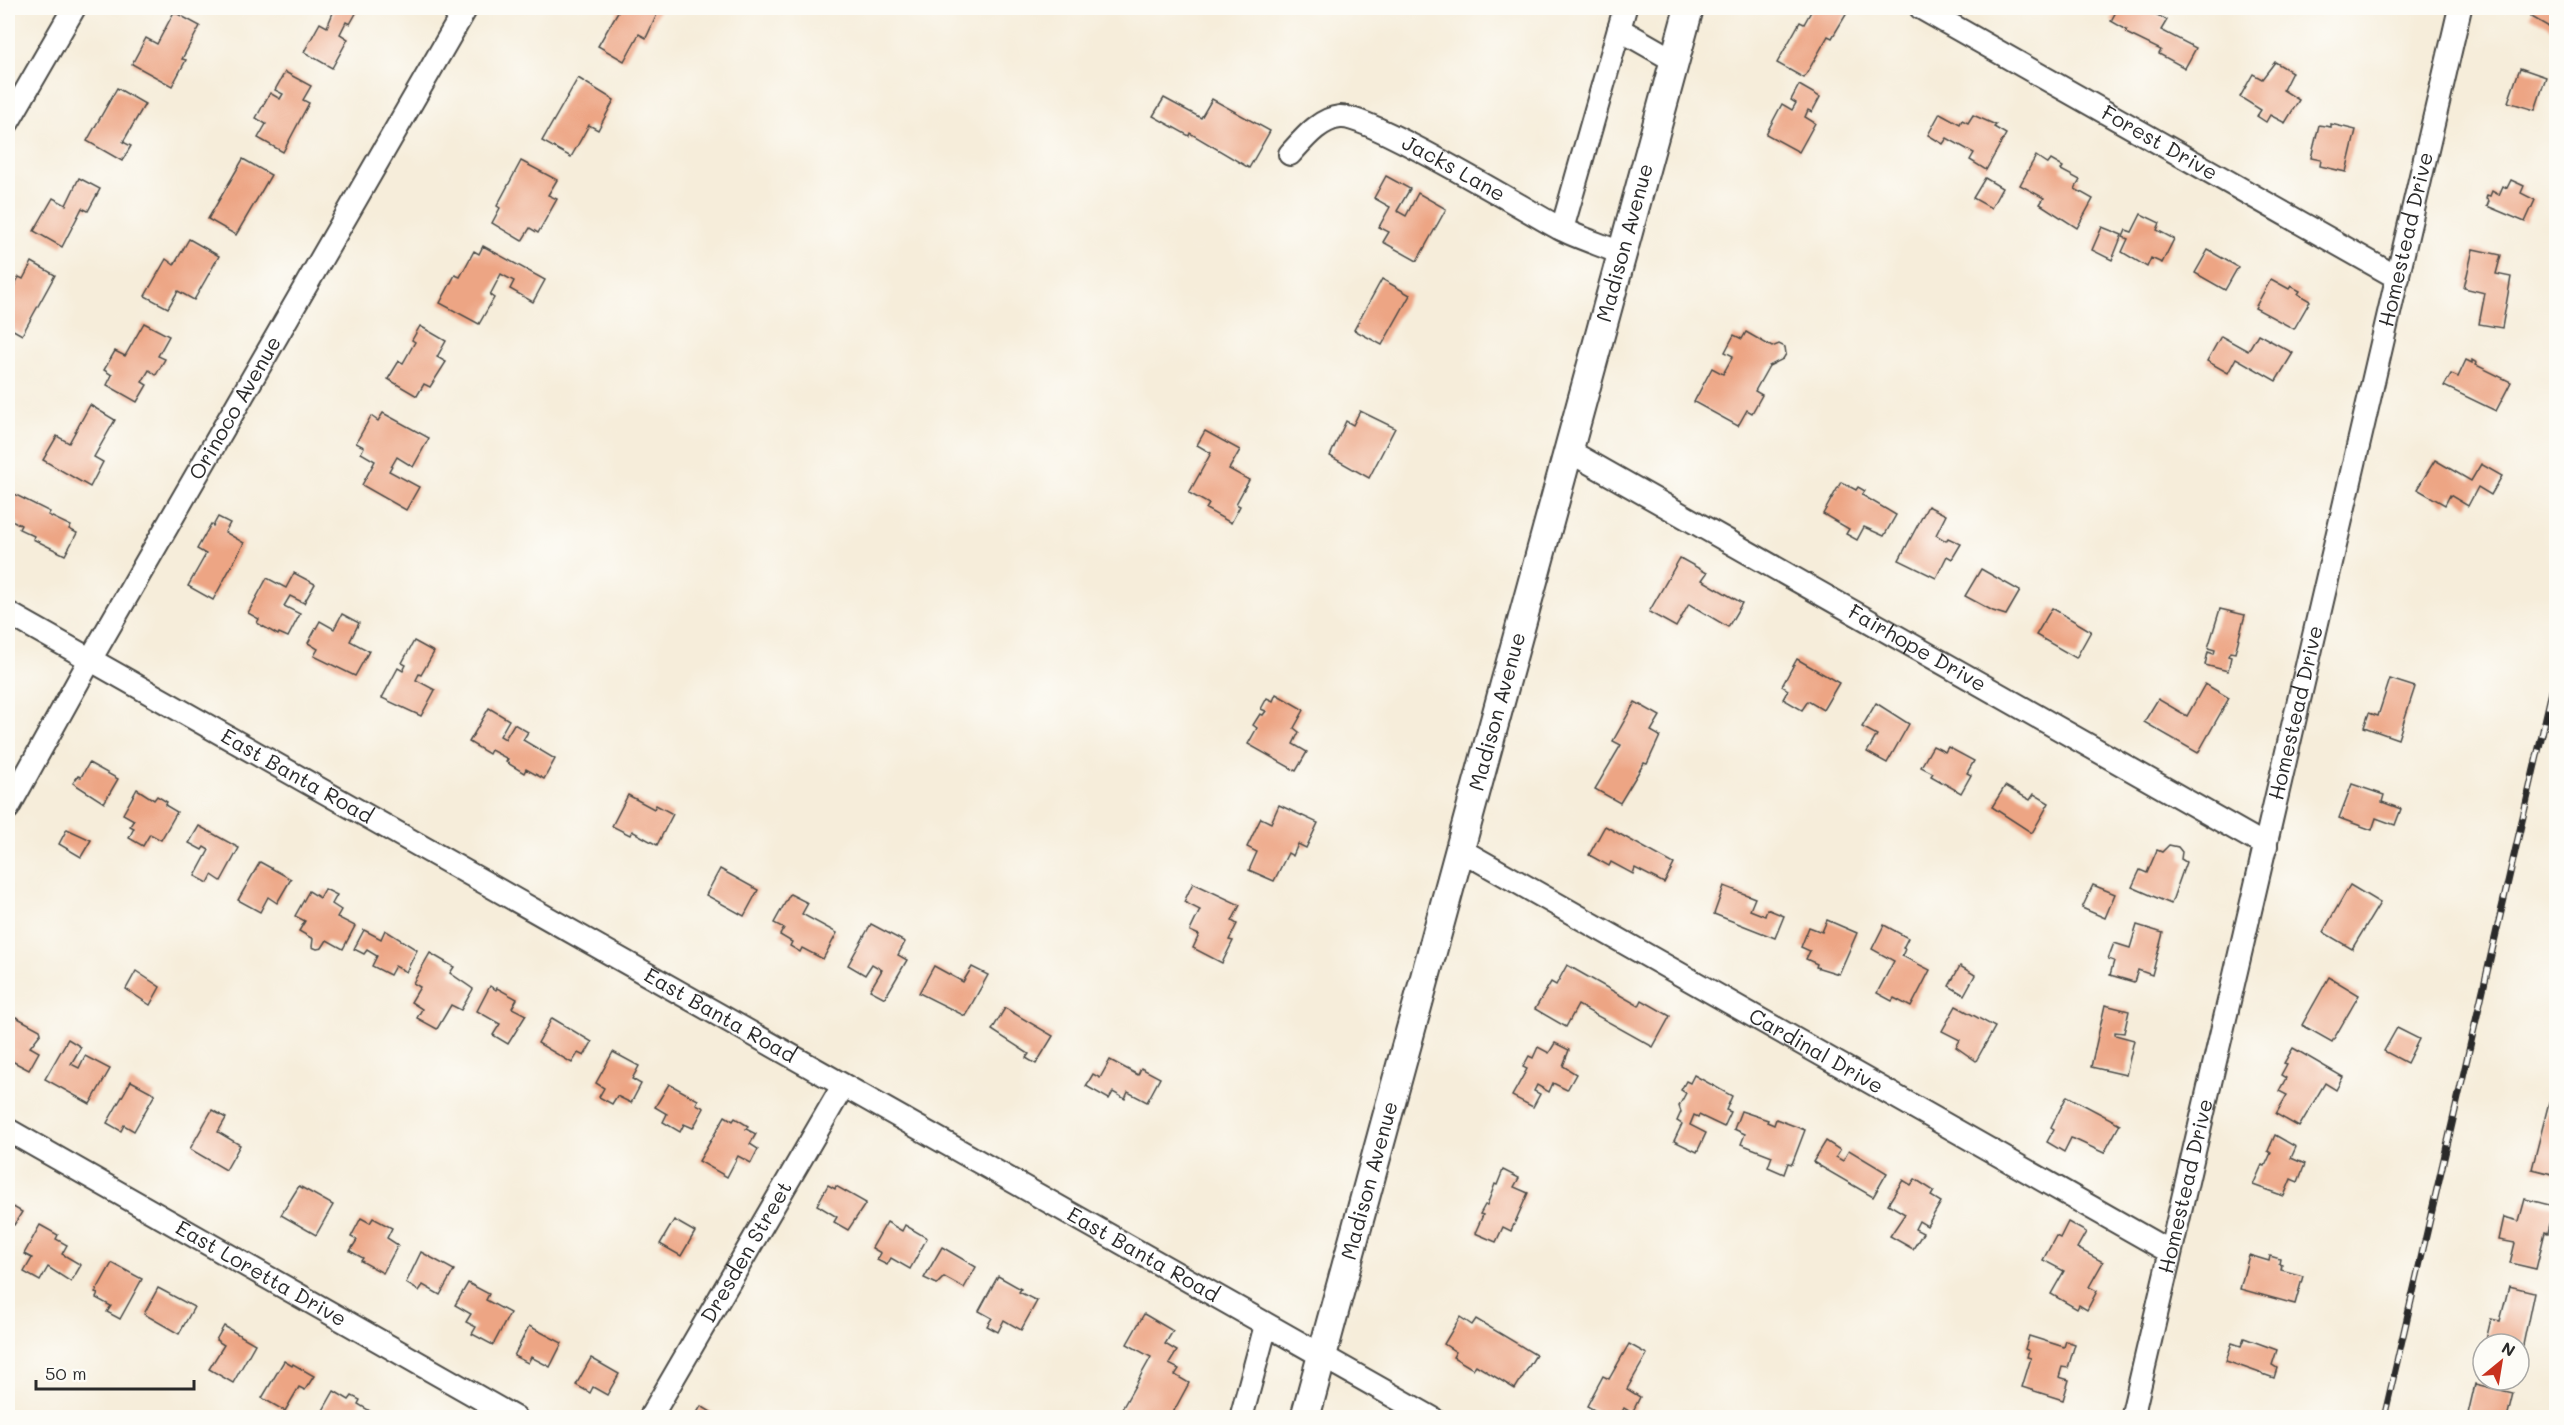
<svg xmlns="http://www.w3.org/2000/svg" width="2564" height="1425" viewBox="0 0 2564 1425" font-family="Mali,sans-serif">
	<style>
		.building { fill: #eda584 }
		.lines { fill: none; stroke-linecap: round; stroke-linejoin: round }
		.minor-casing { stroke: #494845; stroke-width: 26 }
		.major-casing { stroke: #494845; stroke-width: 32 }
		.minor { stroke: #fff; stroke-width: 22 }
		.major { stroke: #fff; stroke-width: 28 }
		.rail-casing { stroke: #2b2b2b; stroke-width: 7 }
		.rail { stroke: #fdfcf7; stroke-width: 4.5; stroke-dasharray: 14; stroke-linecap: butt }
		.labels { text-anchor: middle; stroke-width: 6; stroke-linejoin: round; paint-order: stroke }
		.street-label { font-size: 21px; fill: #2b2b2b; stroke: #fdfcf7 }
	</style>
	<rect width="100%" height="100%" fill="#fdfcf7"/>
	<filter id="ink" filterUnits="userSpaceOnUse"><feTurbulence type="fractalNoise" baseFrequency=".0167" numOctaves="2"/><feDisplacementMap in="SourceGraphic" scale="12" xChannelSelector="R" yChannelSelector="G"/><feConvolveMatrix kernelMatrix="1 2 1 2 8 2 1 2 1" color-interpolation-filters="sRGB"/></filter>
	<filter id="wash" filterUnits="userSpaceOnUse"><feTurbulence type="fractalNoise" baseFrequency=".008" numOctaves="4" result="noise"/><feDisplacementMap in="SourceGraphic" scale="24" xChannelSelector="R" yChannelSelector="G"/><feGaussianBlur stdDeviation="1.35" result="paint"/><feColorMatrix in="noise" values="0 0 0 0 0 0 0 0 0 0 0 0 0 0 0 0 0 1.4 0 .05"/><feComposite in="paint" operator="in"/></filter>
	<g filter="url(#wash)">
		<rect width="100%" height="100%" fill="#f6edda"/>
		<g id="blocks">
			<g class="building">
				<path d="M335,8H359L350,24L346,22L340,34L348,39L332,68L304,52L320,23L327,27Z"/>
				<path d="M620,8H660L646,38L639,34L624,61L598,46Z"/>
				<path d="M1813,8H1850L1832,38L1828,36L1804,78L1777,63L1800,22L1804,24Z"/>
				<path d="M2118,8H2144L2167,20L2161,30L2196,48L2185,68L2159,54L2161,50L2126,33L2127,30L2111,21Z"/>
				<path d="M2534,8H2556V31L2530,16Z"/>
				<path d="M174,12L200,26L182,59L186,60L172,86L132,64L146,38L157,44Z"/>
				<path d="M2275,62L2292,72L2283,90L2299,100L2285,123L2270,115L2266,122L2257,116L2261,110L2240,97L2253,74L2262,79Z"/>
				<path d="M2520,68L2546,77L2535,110L2508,102Z"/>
				<path d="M285,72L311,86L303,100L309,103L283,152L258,138L266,124L256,118L270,93L280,99L283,94L275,90Z"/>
				<path d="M578,78L614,100L598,130L589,125L571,157L542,141Z"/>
				<path d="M1799,85L1820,97L1812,112L1808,110L1805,117L1815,123L1799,152L1766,134L1782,104L1792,110L1796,103L1791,100Z"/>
				<path d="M117,88L145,104L123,142L131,146L122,161L87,141Z"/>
				<path d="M1164,98L1201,118L1212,99L1270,131L1249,168L1190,133L1189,136L1153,116Z"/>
				<path d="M1940,113L1960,124L1962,120L1968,123L1973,115L1996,125L1994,127L2006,134L1986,170L1970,160L1974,153L1947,138L1943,144L1928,135Z"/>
				<path d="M2331,124L2356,130L2346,172L2320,166L2321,160L2311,158L2319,125L2331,127Z"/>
				<path d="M2036,156L2048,164L2051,160L2063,167L2061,170L2080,180L2075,189L2093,199L2077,228L2040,204L2044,198L2020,185Z"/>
				<path d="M243,159L271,175L236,235L208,219Z"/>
				<path d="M521,161L557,180L548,195L557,199L538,233L530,228L522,241L492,223L500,208L497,206Z"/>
				<path d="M1386,176L1410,189L1397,211L1406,216L1418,193L1446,209L1417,261L1383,242L1389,232L1379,227L1390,207L1374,198Z"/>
				<path d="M79,178L100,189L88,211L82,208L62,247L34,231L53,198L66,205Z"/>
				<path d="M1985,178L2002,188L1991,208L1973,198Z"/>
				<path d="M2511,180L2524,186L2521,193L2535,200L2525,222L2487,206L2489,201L2486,199L2487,195L2490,196L2492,191L2499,195L2503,186L2507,188Z"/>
				<path d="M2141,214L2160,223L2157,230L2174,239L2162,263L2151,258L2147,267L2122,252L2128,239L2123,237L2126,230L2132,232Z"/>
				<path d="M2102,227L2122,235L2112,260L2092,250Z"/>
				<path d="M189,239L219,256L194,300L178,291L168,308L145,296L166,259L174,265Z"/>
				<path d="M483,246L545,280L533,302L510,289L514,281L501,274L490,295L494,298L479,324L440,303L455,275L460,277L474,251L479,254Z"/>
				<path d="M2473,249L2501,255L2496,274L2511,277L2502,328L2479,324L2485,293L2464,288Z"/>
				<path d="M2208,250L2238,267L2225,290L2195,273Z"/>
				<path d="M32,262L55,275L22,335L8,327V297L19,277L23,279Z"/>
				<path d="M1382,279L1410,295L1382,345L1354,330Z"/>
				<path d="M2271,279L2289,289L2291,286L2300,291L2298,294L2310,301L2294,329L2255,308Z"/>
				<path d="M144,323L169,336L158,356L165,359L156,375L149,370L142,382L147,385L137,402L107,385L112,375L104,370L115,351L125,356Z"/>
				<path d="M420,326L446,341L437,357L446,362L430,387L424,384L417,396L388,379L399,361L403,363L415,342L412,340Z"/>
				<path d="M1746,332L1772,347L1779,344L1785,347L1786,354L1783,359L1769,366L1755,391L1762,395L1752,413L1747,410L1738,426L1694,402L1712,368L1723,374L1733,356L1725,352L1734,335L1742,339Z"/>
				<path d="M2258,334L2293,353L2276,381L2236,358L2228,373L2207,361L2221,336L2248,351Z"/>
				<path d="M2466,360L2472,363V360L2477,363L2476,365L2511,382L2496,411L2444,386L2451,374L2458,377Z"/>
				<path d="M90,405L115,420L94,457L103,462L90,487L43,460L57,436L69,443Z"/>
				<path d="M1360,411L1395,428L1369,478L1330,456L1346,421L1353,425Z"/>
				<path d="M383,413L429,438L413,467L397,457L389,471L419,487L406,510L362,485L375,461L361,453L364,447L356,443L371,416L378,421Z"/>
				<path d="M1205,431L1240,450L1229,469L1249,480L1236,504L1240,506L1231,523L1206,509L1209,504L1189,493L1211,453L1197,445Z"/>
				<path d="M2435,460L2471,481L2481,464L2502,476L2491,495L2478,487L2468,506L2450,495L2445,505L2417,489Z"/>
				<path d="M1841,482L1856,490L1858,487L1865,491L1862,495L1896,515L1884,536L1864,527L1857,540L1846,534L1849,529L1823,514Z"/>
				<path d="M8,491L50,512L48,515L71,526L69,529L77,533L65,555L33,539L34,536L19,529L21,525L8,518Z"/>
				<path d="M1928,506L1946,515L1936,535L1946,541L1948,538L1961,544L1952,559L1947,556L1936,578L1899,560Z"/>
				<path d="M218,517L230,523L225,532L244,543L213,600L188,586L206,554L197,549L211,524L213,526Z"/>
				<path d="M1680,558L1707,573L1702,580L1742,603L1728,627L1689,604L1676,627L1649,612Z"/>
				<path d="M1981,569L2020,591L2006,615L1993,611L1965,596Z"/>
				<path d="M294,573L315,584L304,603L290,596L284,606L300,614L288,637L279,633L278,635L257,623L259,619L248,613L267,578L286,588Z"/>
				<path d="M2052,608L2091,631L2076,658L2036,635Z"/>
				<path d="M2220,609L2245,615L2235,653L2230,652L2228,656L2231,657L2228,671L2205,665L2208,652L2214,654L2215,650L2208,648Z"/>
				<path d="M342,614L359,623L350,641L369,651L355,676L314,656L318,649L308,643L320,621L334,629Z"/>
				<path d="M414,641L434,652L421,675L419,674L416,680L435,690L421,716L382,698L398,668L403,671L406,665L402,663Z"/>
				<path d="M1797,659L1839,683L1823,710L1808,701L1802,710L1783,699L1788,690L1782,686Z"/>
				<path d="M2390,679L2415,687L2398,739L2364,727L2369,713L2378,716Z"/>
				<path d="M2205,684L2229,698L2198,753L2144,722L2158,699L2187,716Z"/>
				<path d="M1276,694L1304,710L1294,728L1299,732L1293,744L1307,752L1296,771L1248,744L1257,728L1253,725L1260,714L1263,715L1266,711L1261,709L1267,698L1273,701Z"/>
				<path d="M1635,702L1660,716L1651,731L1660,736L1647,764L1644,763L1620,803L1595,789L1621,745L1613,741Z"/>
				<path d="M1876,703L1909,724L1887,763L1867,752L1877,735L1862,727Z"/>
				<path d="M489,708L509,720L500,736L505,739L514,724L528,732L523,740L555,759L544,779L526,769L524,773L506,762L508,759L491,750L489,754L469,742Z"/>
				<path d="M1933,746L1945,752L1948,747L1974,761L1967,773L1971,775L1961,793L1931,776L1933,773L1921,767Z"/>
				<path d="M89,763L118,779L104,803L73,783L78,776L81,777Z"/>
				<path d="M2352,784L2384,795L2382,802L2401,809L2395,825L2376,818L2372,830L2339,818Z"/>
				<path d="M2005,786L2030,800L2034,794L2049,803L2032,833L1992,807Z"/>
				<path d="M137,789L154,800L157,796L167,802L165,805L177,812L161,840L150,834L143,846L129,838L134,828L130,826L134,820L123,814Z"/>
				<path d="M628,795L654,809L656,805L673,814L657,845L632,831L630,835L612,826Z"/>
				<path d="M1279,805L1318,823L1306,848L1298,844L1293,856L1288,853L1274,881L1249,870L1257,852L1247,847L1261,818L1271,823Z"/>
				<path d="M199,826L239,848L221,881L212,875L208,883L195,876L209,850L204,847L202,850L189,843Z"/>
				<path d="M1605,826L1674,864L1664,883L1635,868L1633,874L1611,862L1609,866L1589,855Z"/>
				<path d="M67,829L91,840L81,857L59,844Z"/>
				<path d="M2169,845L2178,847L2182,852L2181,859L2186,862L2171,904L2132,887L2140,870L2147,873L2157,850L2162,852Z"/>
				<path d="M260,862L291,879L277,903L268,897L260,912L238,900Z"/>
				<path d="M720,869L758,890L744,916L706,895Z"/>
				<path d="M1193,883L1240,905L1232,921L1237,924L1229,940L1233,941L1222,963L1193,948L1199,935L1190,931L1200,910L1184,902Z"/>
				<path d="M2093,885L2115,894L2105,918L2082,908Z"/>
				<path d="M2350,885L2380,903L2352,949L2323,932Z"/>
				<path d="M1724,886L1755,898L1750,910L1765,916L1767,909L1784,916L1775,938L1714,914Z"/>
				<path d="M325,889L337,895L332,904L341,910L337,917L355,926L343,949L327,940L322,948L317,949L312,947L313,939L299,931L305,921L295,916L309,891L320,898Z"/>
				<path d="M790,894L808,903L802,914L837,933L823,959L802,948L800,952L790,946L792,942L780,935L784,928L774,923Z"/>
				<path d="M1827,920L1857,933L1839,974L1816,967L1817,964L1806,959L1810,951L1801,947L1809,927L1822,932Z"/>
				<path d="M871,924L905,942L898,955L907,960L885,998L870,990L882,970L872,964L865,975L848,965Z"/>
				<path d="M1884,925L1908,938L1903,948L1905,949L1902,956L1930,970L1911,1007L1894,998L1892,1001L1877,993L1894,961L1872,949Z"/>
				<path d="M2137,925L2163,933L2152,975L2138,970L2134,982L2110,975L2114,961L2108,959L2114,943L2130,948Z"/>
				<path d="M364,930L381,939L385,930L417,950L406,972L395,966L390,975L372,966L377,956L367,950L364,954L354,949Z"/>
				<path d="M430,953L454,967L450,973L473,989L461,1010L451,1005L437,1029L417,1018L422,1009L411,1002L420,987L413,983Z"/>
				<path d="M1567,965L1639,1006L1642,1000L1670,1016L1653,1047L1578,1005L1566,1027L1535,1009L1551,982L1556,985Z"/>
				<path d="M934,966L963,982L972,967L988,975L965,1016L919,993Z"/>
				<path d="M1960,966L1975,975L1964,995L1949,986Z"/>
				<path d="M136,971L160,987L150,1005L126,989Z"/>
				<path d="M2329,977L2359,995L2332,1042L2302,1025Z"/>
				<path d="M490,986L496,990L497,988L517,999L512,1008L526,1015L508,1044L493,1035L500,1024L477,1011Z"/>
				<path d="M2105,1005L2129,1011L2124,1033L2115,1032V1035L2134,1040L2126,1075L2091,1067Z"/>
				<path d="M1956,1006L1995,1027L1976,1061L1956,1047L1960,1040L1942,1031Z"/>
				<path d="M1005,1008L1053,1036L1036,1064L1026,1058L1029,1054L992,1030Z"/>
				<path d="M16,1017L40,1030L41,1033L30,1047L39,1052L29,1070L8,1059V1031Z"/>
				<path d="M552,1018L592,1042L584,1056L578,1053L572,1063L538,1043Z"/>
				<path d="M2397,1028L2419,1039L2407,1063L2384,1051Z"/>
				<path d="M68,1039L81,1047L71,1064L79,1068L85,1056L110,1069L90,1104L45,1079Z"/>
				<path d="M1555,1043L1569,1050L1563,1066L1576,1074L1567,1090L1553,1083L1549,1092L1537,1085L1534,1091L1540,1094L1533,1107L1512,1096L1527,1069L1523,1067L1529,1056L1533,1058L1538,1047L1549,1053Z"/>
				<path d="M2293,1048L2343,1077L2336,1090L2325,1083L2299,1127L2276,1114L2287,1095L2279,1091L2286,1078L2281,1075L2287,1064L2284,1063Z"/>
				<path d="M613,1052L639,1066L632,1079L641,1084L631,1103L617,1096L612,1104L599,1097L604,1088L596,1083Z"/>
				<path d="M1110,1060L1138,1075L1141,1068L1160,1078L1147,1102L1128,1092L1125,1099L1113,1092L1109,1099L1086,1086L1093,1074L1100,1078Z"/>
				<path d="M1694,1075L1732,1096L1726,1110L1731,1112L1724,1127L1699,1115L1698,1117L1694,1115L1690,1125L1706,1133L1697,1152L1674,1141L1682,1124L1677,1121L1681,1112L1679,1106L1686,1093L1681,1090L1686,1081L1690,1083Z"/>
				<path d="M131,1081L155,1094L134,1131L124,1125L121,1131L107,1123Z"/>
				<path d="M669,1084L698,1100L696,1104L704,1108L693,1128L684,1124L680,1132L663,1122L667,1114L655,1107Z"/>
				<path d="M2067,1096L2120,1124L2104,1153L2074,1139L2071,1138L2064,1152L2047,1142L2054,1129L2051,1127Z"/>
				<path d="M2549,1102L2556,1104V1175L2532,1169Z"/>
				<path d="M212,1110L226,1118L218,1132L240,1145L226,1170L190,1149Z"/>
				<path d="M1741,1111L1768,1120L1767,1122L1774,1125L1776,1119L1805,1130L1792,1164L1788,1163L1784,1174L1768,1167L1772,1156L1741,1144L1745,1134L1734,1129Z"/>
				<path d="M725,1116L733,1121L735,1118L748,1126L746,1129L756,1134L750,1144L758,1149L751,1163L738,1156L727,1177L699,1161Z"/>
				<path d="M2275,1135L2296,1147L2291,1158L2305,1164L2298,1182L2291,1179L2284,1196L2253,1185L2262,1165L2265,1166L2271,1153L2268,1151Z"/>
				<path d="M1826,1141L1840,1150L1836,1157L1843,1161L1849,1150L1887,1173L1873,1197L1813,1162Z"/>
				<path d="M1503,1170L1519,1178L1514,1187L1528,1193L1511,1231L1503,1227L1496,1242L1475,1233L1483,1215L1480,1214L1485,1205H1487L1495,1184L1497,1185Z"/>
				<path d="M1915,1179L1934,1191L1931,1196L1941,1202L1927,1226L1919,1221L1915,1229L1923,1233L1913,1249L1890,1236L1905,1214L1888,1204L1903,1180L1911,1185Z"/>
				<path d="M828,1185L835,1189L836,1186L866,1203L848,1230L834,1222L837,1217L817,1205Z"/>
				<path d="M299,1186L333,1205L316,1235L281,1215Z"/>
				<path d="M2525,1199L2554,1206L2548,1233L2545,1232L2536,1269L2510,1263L2515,1243L2499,1240L2504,1217L2519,1221Z"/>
				<path d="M8,1204L22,1212L14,1225L8,1222Z"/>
				<path d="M361,1218L370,1223L373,1218L392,1228L387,1238L398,1245L383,1273L361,1261L363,1258L350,1251L357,1240L351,1237Z"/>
				<path d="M674,1220L695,1232L681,1256L660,1244Z"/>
				<path d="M887,1222L902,1231L905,1225L927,1238L910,1269L891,1258L887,1265L877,1260L881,1253L872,1248Z"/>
				<path d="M2068,1222L2086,1232L2077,1248L2103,1262L2089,1287L2097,1291L2087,1310L2079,1305L2077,1309L2051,1294L2064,1271L2043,1260L2056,1236L2060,1238Z"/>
				<path d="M40,1225L58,1235L56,1239L67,1245L62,1254L81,1265L71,1282L48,1267L40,1281L24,1272L32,1258L24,1254Z"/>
				<path d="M942,1247L976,1267L964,1288L944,1277L937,1284L924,1278Z"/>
				<path d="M421,1252L454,1270L440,1295L423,1285L419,1291L406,1283Z"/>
				<path d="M2249,1255L2269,1261L2270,1256L2280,1259L2279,1264L2282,1265L2281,1270L2303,1276L2295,1304L2240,1289Z"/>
				<path d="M112,1263L142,1279L120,1319L107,1312L111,1306L96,1298L98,1294L95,1293Z"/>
				<path d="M998,1276L1021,1289L1019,1292L1037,1301L1021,1330L1004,1320L998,1332L987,1326L992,1318L979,1311Z"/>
				<path d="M468,1283L489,1294L486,1300L510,1313L493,1345L472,1334L476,1327L466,1322L471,1314L455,1305Z"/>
				<path d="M2509,1286L2534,1292L2522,1350L2519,1349V1344H2497L2486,1340L2491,1319L2500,1321Z"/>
				<path d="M158,1288L194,1307L179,1334L144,1314Z"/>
				<path d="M1144,1314L1173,1331L1165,1344L1177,1351L1169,1364L1179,1369L1175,1375L1189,1383L1170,1418H1117L1151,1357L1127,1344Z"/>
				<path d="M1460,1317L1472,1325L1476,1319L1536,1355L1515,1389L1476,1365L1473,1369L1453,1357L1456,1352L1444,1344Z"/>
				<path d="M224,1326L255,1344L233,1383L209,1369L224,1345L216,1340Z"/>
				<path d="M529,1326L562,1343L550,1367L531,1357L528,1363L514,1356Z"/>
				<path d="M2029,1336L2064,1347L2066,1341L2075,1344L2068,1368L2062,1367L2059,1377L2069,1380L2063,1400L2022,1387L2031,1358L2027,1357L2029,1351L2025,1349Z"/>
				<path d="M2244,1338L2277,1350L2272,1365L2277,1368L2274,1378L2226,1361L2232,1343L2241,1346Z"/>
				<path d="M1629,1344L1647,1354L1627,1389L1640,1397L1632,1413L1624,1408L1619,1418H1608L1587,1406L1603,1376L1609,1379Z"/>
				<path d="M591,1358L619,1374L607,1395L593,1387L590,1393L576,1385Z"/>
				<path d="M284,1361L292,1366L293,1364L314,1376L305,1390L299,1387L285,1411L262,1398Z"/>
				<path d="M2475,1384L2513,1393L2507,1418H2467Z"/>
				<path d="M334,1391L349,1400L352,1396L360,1400L358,1404L370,1411L367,1418H327L321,1414Z"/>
				<path d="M701,1406L721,1418H694Z"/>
			</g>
		</g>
	</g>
	<g filter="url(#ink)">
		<use href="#blocks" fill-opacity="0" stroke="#494845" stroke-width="1.5"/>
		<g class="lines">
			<g class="minor-casing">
				<g id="minor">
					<path id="s1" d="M1921,8L2398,278"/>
					<path d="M1619,29L1675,61"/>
					<path d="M8,122L74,8"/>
					<path id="s2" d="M1290,154C1303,140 1319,119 1340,117C1368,114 1524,209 1559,228C1579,238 1602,245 1623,254"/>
					<path d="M1562,229L1625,8"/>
					<path id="s3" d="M1569,451L2266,846"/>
					<path id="s4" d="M8,613L1432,1418"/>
					<path id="s5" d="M8,808L90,660L466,8"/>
					<path id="s6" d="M1461,850L2170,1252"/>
					<path id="s7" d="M8,1130L515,1418"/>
					<path id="s8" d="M650,1418L843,1086"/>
					<path d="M1241,1418L1266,1325"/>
					<path id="s9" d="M2132,1418L2460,8"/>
				</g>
			</g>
			<g class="major-casing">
				<g id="major">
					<path id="s10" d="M1305,1418L1689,8"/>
				</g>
			</g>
			<use href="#minor" class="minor"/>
			<use href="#major" class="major"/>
			<g class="rail-casing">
				<path id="rail" d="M2384,1418L2556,674"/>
			</g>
			<use href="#rail" class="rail"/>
		</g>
	</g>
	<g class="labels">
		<g class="street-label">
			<text dy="7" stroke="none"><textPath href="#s1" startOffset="274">Forest Drive</textPath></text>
			<text dy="7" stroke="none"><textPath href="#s2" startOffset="189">Jacks Lane</textPath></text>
			<text dy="7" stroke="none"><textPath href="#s9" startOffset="1210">Homestead Drive</textPath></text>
			<text dy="7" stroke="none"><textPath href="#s10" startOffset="1218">Madison Avenue</textPath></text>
			<text dy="7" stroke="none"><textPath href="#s5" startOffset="460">Orinoco Avenue</textPath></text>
			<text dy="7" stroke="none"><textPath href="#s3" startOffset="400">Fairhope Drive</textPath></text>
			<text dy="7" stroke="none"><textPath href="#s10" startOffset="732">Madison Avenue</textPath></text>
			<text dy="7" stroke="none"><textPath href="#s9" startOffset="724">Homestead Drive</textPath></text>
			<text dy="7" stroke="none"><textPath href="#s4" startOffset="332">East Banta Road</textPath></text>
			<text dy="7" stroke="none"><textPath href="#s4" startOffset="818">East Banta Road</textPath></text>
			<text dy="7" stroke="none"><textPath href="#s6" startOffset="408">Cardinal Drive</textPath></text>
			<text dy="7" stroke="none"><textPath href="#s10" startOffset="246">Madison Avenue</textPath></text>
			<text dy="7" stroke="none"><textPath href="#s9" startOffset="238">Homestead Drive</textPath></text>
			<text dy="7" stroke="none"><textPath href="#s8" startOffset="192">Dresden Street</textPath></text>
			<text dy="7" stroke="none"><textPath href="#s4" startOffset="1304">East Banta Road</textPath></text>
			<text dy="7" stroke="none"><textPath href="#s7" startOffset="291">East Loretta Drive</textPath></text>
		</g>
	</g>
	<rect width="2564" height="1425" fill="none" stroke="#fdfcf7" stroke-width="30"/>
	<g transform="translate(2501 1362) rotate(30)"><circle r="28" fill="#fdfcf7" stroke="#a9a8a5" stroke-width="1.5"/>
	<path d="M0-4.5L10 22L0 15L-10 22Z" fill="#c8321e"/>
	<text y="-9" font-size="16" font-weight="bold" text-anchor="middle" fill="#2b2b2b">N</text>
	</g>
	<path d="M36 1380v9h158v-9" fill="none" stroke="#2b2b2b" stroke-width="3"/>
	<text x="45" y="1380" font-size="18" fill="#2b2b2b" stroke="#fdfcf7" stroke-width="4.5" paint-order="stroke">50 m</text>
</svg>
